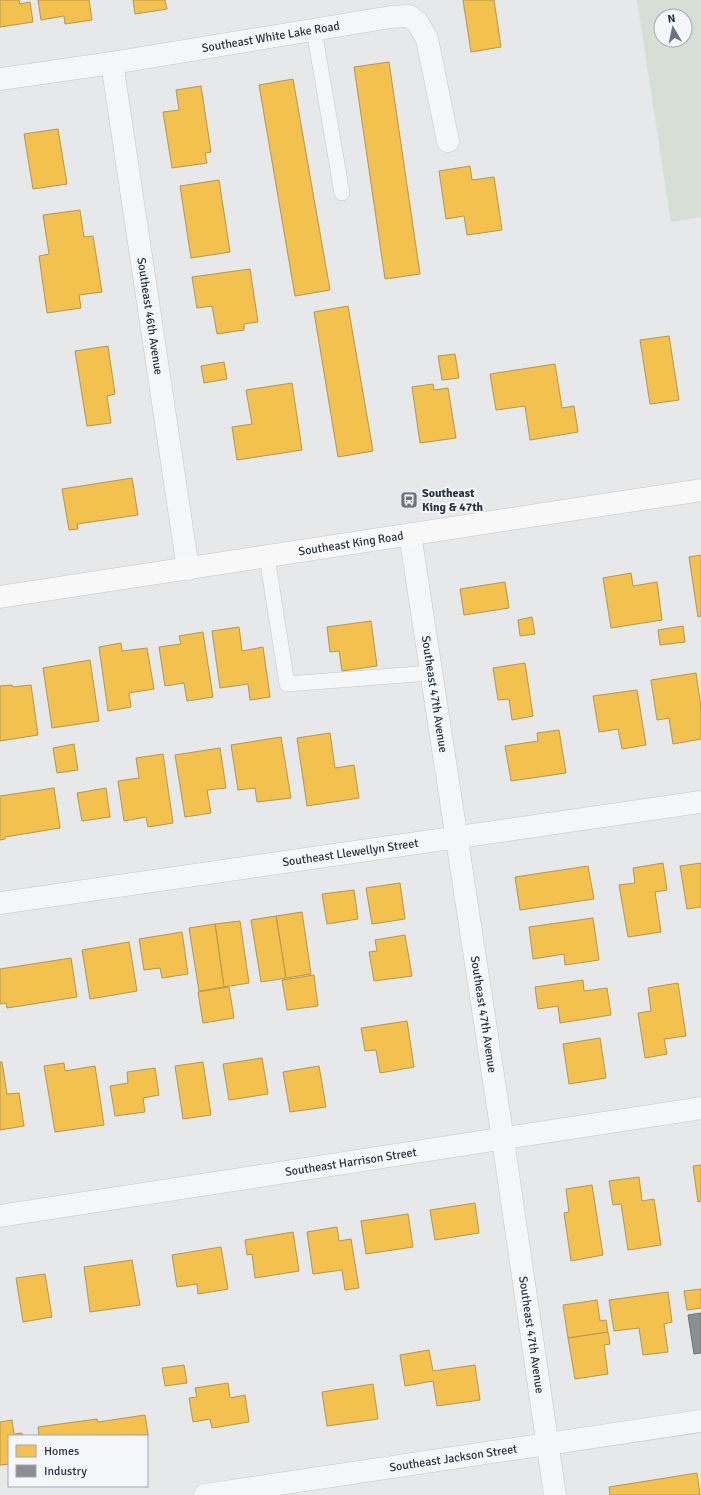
<svg xmlns="http://www.w3.org/2000/svg" width="701" height="1495" viewBox="0 0 701 1495" font-family="Signika,sans-serif">
	<style>
		.green { fill: #d6ded6; fill-rule: evenodd }
		.homes { fill: #f2c14e; stroke: #b6974b }
		.industry { fill: #8d8d92; stroke: #70727b }
		.lines { fill: none; stroke-linecap: round; stroke-linejoin: round }
		.lane-casing { stroke: #c4c6c8; stroke-width: 16 }
		.street-casing { stroke: #c4c6c8; stroke-width: 23 }
		.secondary-casing { stroke: #c4c6c8; stroke-width: 23 }
		.lane { stroke: #f5f6f7; stroke-width: 15 }
		.street { stroke: #f5f6f7; stroke-width: 22 }
		.secondary { stroke: #f8f8f8; stroke-width: 22 }
		.labels { text-anchor: middle; stroke-width: 4; stroke-linejoin: round; paint-order: stroke }
		.street-label { font-size: 12px; fill: #2b3445; stroke: #f4f6f9 }
		.poi-label { font-size: 12px; font-weight: bold; fill: #2b3445; stroke: #f4f6f9; text-anchor: start }
	</style>
	<rect width="100%" height="100%" fill="#e6e8ea"/>
	<path class="green" d="M637,0H701V217L671,222ZM661,16H685V40H661Z"/>
	<g class="homes">
		<path d="M0,0H19L20,4L30,2L33,22L0,27Z"/>
		<path d="M38,0H89L92,20L65,24L64,16L41,20Z"/>
		<path d="M133,0H165L167,9L135,14Z"/>
		<path d="M463,0H494L501,47L471,52Z"/>
		<path d="M389,62L420,274L385,279L354,67Z"/>
		<path d="M293,79L330,290L295,296L259,85Z"/>
		<path d="M201,86L211,152L205,153L207,163L172,168L163,112L179,110L176,90Z"/>
		<path d="M58,129L67,184L33,189L24,134Z"/>
		<path d="M470,166L472,180L494,177L502,230L467,235L464,216L446,219L439,171Z"/>
		<path d="M219,180L230,252L191,258L180,186Z"/>
		<path d="M80,210L84,237L93,236L102,292L79,295L81,308L47,313L39,256L49,254L43,215Z"/>
		<path d="M250,269L258,322L244,324V330L217,334L212,306L197,308L192,277Z"/>
		<path d="M348,306L373,451L338,457L314,312Z"/>
		<path d="M669,336L679,400L650,404L640,340Z"/>
		<path d="M108,346L115,394L107,396L111,423L87,426L75,351Z"/>
		<path d="M455,354L459,378L442,380L438,356Z"/>
		<path d="M224,362L227,379L204,383L201,366Z"/>
		<path d="M555,364L562,408L574,406L578,432L530,440L525,406L496,410L490,374Z"/>
		<path d="M292,383L302,450L237,460L232,427L252,424L246,390Z"/>
		<path d="M433,384L434,390L448,388L456,438L420,443L412,387Z"/>
		<path d="M132,478L138,515L77,524L78,529L69,530L62,489Z"/>
		<path d="M701,555V616L698,617L689,557Z"/>
		<path d="M631,573L633,586L657,582L662,620L611,628L603,578Z"/>
		<path d="M505,582L509,608L464,615L460,589Z"/>
		<path d="M532,617L535,634L520,636L518,620Z"/>
		<path d="M371,621L377,666L342,671L339,651L330,652L327,627Z"/>
		<path d="M683,626L685,642L660,645L658,630Z"/>
		<path d="M239,627L242,651L263,647L270,697L250,700L248,684L220,688L212,631Z"/>
		<path d="M203,632L213,697L187,701L184,683L165,686L159,647L181,644L179,636Z"/>
		<path d="M121,643L122,651L147,648L154,689L129,693L131,707L108,711L99,647Z"/>
		<path d="M90,660L99,721L52,728L43,668Z"/>
		<path d="M525,663L533,716L512,720L509,699L498,700L493,668Z"/>
		<path d="M696,673L701,708V739L673,744L669,718L657,720L651,680Z"/>
		<path d="M12,685L13,687L31,685L38,735L0,741V686Z"/>
		<path d="M637,690L646,745L622,749L618,729L599,732L593,696Z"/>
		<path d="M559,730L566,773L511,781L505,746L538,741L537,733Z"/>
		<path d="M330,733L335,768L354,765L359,798L307,806L297,738Z"/>
		<path d="M281,737L291,798L257,802L255,788L238,790L231,745Z"/>
		<path d="M74,744L78,770L57,773L53,748Z"/>
		<path d="M220,748L226,788L207,790L211,813L185,817L175,755Z"/>
		<path d="M163,754L173,823L148,827L146,817L124,821L118,781L139,778L136,758Z"/>
		<path d="M54,788L60,828L5,837V839L0,840V796Z"/>
		<path d="M106,788L110,817L82,821L77,793Z"/>
		<path d="M663,863L667,890L655,892L661,932L628,937L619,885L635,883L633,868Z"/>
		<path d="M701,863V907L687,909L680,866Z"/>
		<path d="M588,866L594,899L520,910L515,877Z"/>
		<path d="M400,883L405,919L372,924L366,888Z"/>
		<path d="M354,890L358,919L327,924L322,894Z"/>
		<path d="M302,912L311,974L286,978L276,916Z"/>
		<path d="M276,916L286,978L261,982L251,920Z"/>
		<path d="M593,918L599,960L565,965L564,954L533,959L529,927Z"/>
		<path d="M240,921L249,983L224,987L215,924Z"/>
		<path d="M215,924L224,987L199,991L189,928Z"/>
		<path d="M182,932L188,974L162,978L160,968L144,970L139,939Z"/>
		<path d="M405,935L412,976L374,981L369,952L377,951L375,940Z"/>
		<path d="M129,942L137,991L90,999L82,950Z"/>
		<path d="M71,958L77,997L7,1008L6,1003L0,1004V969Z"/>
		<path d="M314,975L318,1006L287,1010L282,980Z"/>
		<path d="M583,980L584,991L607,988L611,1015L560,1023L558,1006L538,1009L535,987Z"/>
		<path d="M678,983L686,1036L664,1039L667,1054L645,1058L638,1013L651,1011L648,988Z"/>
		<path d="M229,987L234,1018L203,1023L198,992Z"/>
		<path d="M407,1021L414,1067L380,1073L376,1050L365,1051L361,1028Z"/>
		<path d="M600,1038L606,1078L569,1084L563,1044Z"/>
		<path d="M262,1058L268,1094L229,1100L223,1064Z"/>
		<path d="M0,1062H2L7,1094L19,1093L24,1126L0,1130Z"/>
		<path d="M203,1062L211,1115L183,1119L175,1066Z"/>
		<path d="M64,1063L65,1071L95,1066L104,1125L55,1132L44,1066Z"/>
		<path d="M319,1066L326,1107L290,1112L283,1072Z"/>
		<path d="M155,1068L159,1095L143,1098L145,1112L115,1116L110,1086L128,1083L127,1072Z"/>
		<path d="M701,1165V1201L698,1202L693,1166Z"/>
		<path d="M639,1177L642,1201L654,1199L661,1245L628,1250L621,1204L613,1205L609,1181Z"/>
		<path d="M592,1185L603,1255L571,1261L564,1213L569,1212L566,1189Z"/>
		<path d="M475,1203L479,1233L435,1240L430,1210Z"/>
		<path d="M408,1214L413,1247L366,1254L361,1221Z"/>
		<path d="M337,1227L339,1241L351,1239L359,1288L345,1290L342,1270L313,1274L307,1232Z"/>
		<path d="M293,1232L299,1271L255,1278L252,1254L247,1255L245,1240Z"/>
		<path d="M221,1247L228,1289L198,1294L197,1284L177,1287L172,1255Z"/>
		<path d="M132,1260L140,1305L90,1312L84,1267Z"/>
		<path d="M45,1274L52,1317L23,1322L16,1278Z"/>
		<path d="M701,1289V1308L687,1310L684,1291Z"/>
		<path d="M668,1292L672,1322L664,1324L668,1352L643,1355L639,1328L614,1331L609,1300Z"/>
		<path d="M597,1300L600,1321L606,1320L608,1332L568,1338L563,1305Z"/>
		<path d="M608,1332L610,1344L604,1345L608,1374L575,1379L568,1338Z"/>
		<path d="M429,1350L433,1371L475,1365L480,1400L437,1406L433,1381L405,1386L400,1355Z"/>
		<path d="M184,1365L187,1383L165,1386L162,1368Z"/>
		<path d="M228,1383L230,1398L245,1395L249,1422L212,1428L210,1419L193,1422L189,1398L197,1397L195,1388Z"/>
		<path d="M373,1384L378,1419L327,1426L322,1392Z"/>
		<path d="M145,1415L148,1435L39,1436L38,1427L97,1419L98,1422Z"/>
		<path d="M12,1420L14,1434L22,1433L23,1436H9V1464L0,1465V1422Z"/>
		<path d="M697,1473L700,1495H610L609,1487Z"/>
	</g>
	<path class="industry" d="M701,1313V1353L694,1354L688,1315Z"/>
	<g class="lines">
		<g class="lane-casing">
			<g id="lane">
				<path d="M314,30L342,193"/>
				<path d="M267,557L287,684L431,673"/>
			</g>
		</g>
		<g class="street-casing">
			<g id="street">
				<path id="s1" d="M112,63L188,569"/>
				<path id="s2" d="M0,79L112,63L391,17L409,16L418,23L427,39L448,141"/>
				<path id="s3" d="M410,534L503,1140L555,1495"/>
				<path id="s4" d="M0,903L701,802"/>
				<path id="s5" d="M0,1216L701,1108"/>
				<path id="s6" d="M205,1495L701,1421"/>
			</g>
		</g>
		<g class="secondary-casing">
			<g id="secondary">
				<path id="s7" d="M0,597L701,490"/>
			</g>
		</g>
		<use href="#lane" class="lane"/>
		<use href="#street" class="street"/>
		<use href="#secondary" class="secondary"/>
	</g>
	<defs>
		<g id="bus-square" transform="scale(0.9)"><rect x="-9" y="-9" width="18" height="18" rx="4" fill="#6c737f" stroke="#f4f6f9"/><path d="M-5-6H5V4H4V6H2V4H-2V6H-4V4H-5ZM-3.5-4V0h7V-4ZM-3.5 1.2v1.5H-2V1.2ZM2 1.2v1.5H3.5V1.2Z" fill="#fff"/></g>
	</defs>
	<g fill-rule="evenodd">
		<use href="#bus-square" x="409" y="500"/>
	</g>
	<g class="labels">
		<g class="street-label">
			<text dy="4" stroke="none"><textPath href="#s2" startOffset="274">Southeast White Lake Road</textPath></text>
			<text dy="4" stroke="none"><textPath href="#s1" startOffset="256">Southeast 46th Avenue</textPath></text>
			<text dy="4" stroke="none"><textPath href="#s7" startOffset="355">Southeast King Road</textPath></text>
			<text dy="4" stroke="none"><textPath href="#s3" startOffset="162">Southeast 47th Avenue</textPath></text>
			<text dy="4" stroke="none"><textPath href="#s4" startOffset="354">Southeast Llewellyn Street</textPath></text>
			<text dy="4" stroke="none"><textPath href="#s3" startOffset="486">Southeast 47th Avenue</textPath></text>
			<text dy="4" stroke="none"><textPath href="#s5" startOffset="355">Southeast Harrison Street</textPath></text>
			<text dy="4" stroke="none"><textPath href="#s3" startOffset="810">Southeast 47th Avenue</textPath></text>
			<text dy="4" stroke="none"><textPath href="#s6" startOffset="251">Southeast Jackson Street</textPath></text>
		</g>
		<g class="poi-label">
			<text x="422" y="497">Southeast<tspan x="422" dy="14">King &amp; 47th</tspan></text>
		</g>
	</g>
	<rect x="8" y="1435" width="140" height="52" fill="#f4f6f9" stroke="#a4a8b1"/>
	<rect x="16" y="1445" width="20" height="12" fill="#f2c14e" stroke="#a4a8b1"/>
	<text x="44" y="1455" font-size="12" fill="#2b3445">Homes</text>
	<rect x="16" y="1465" width="20" height="12" fill="#8d8d92" stroke="#a4a8b1"/>
	<text x="44" y="1475" font-size="12" fill="#2b3445">Industry</text>
	<g transform="translate(673 28) rotate(351)"><circle r="19" fill="#f4f6f9" stroke="#a4a8b1"/>
	<path d="M0-3L7 15L0 10L-7 15Z" fill="#6c737f"/>
	<text y="-6" font-size="11" font-weight="bold" text-anchor="middle" fill="#2b3445">N</text>
	</g>
</svg>
